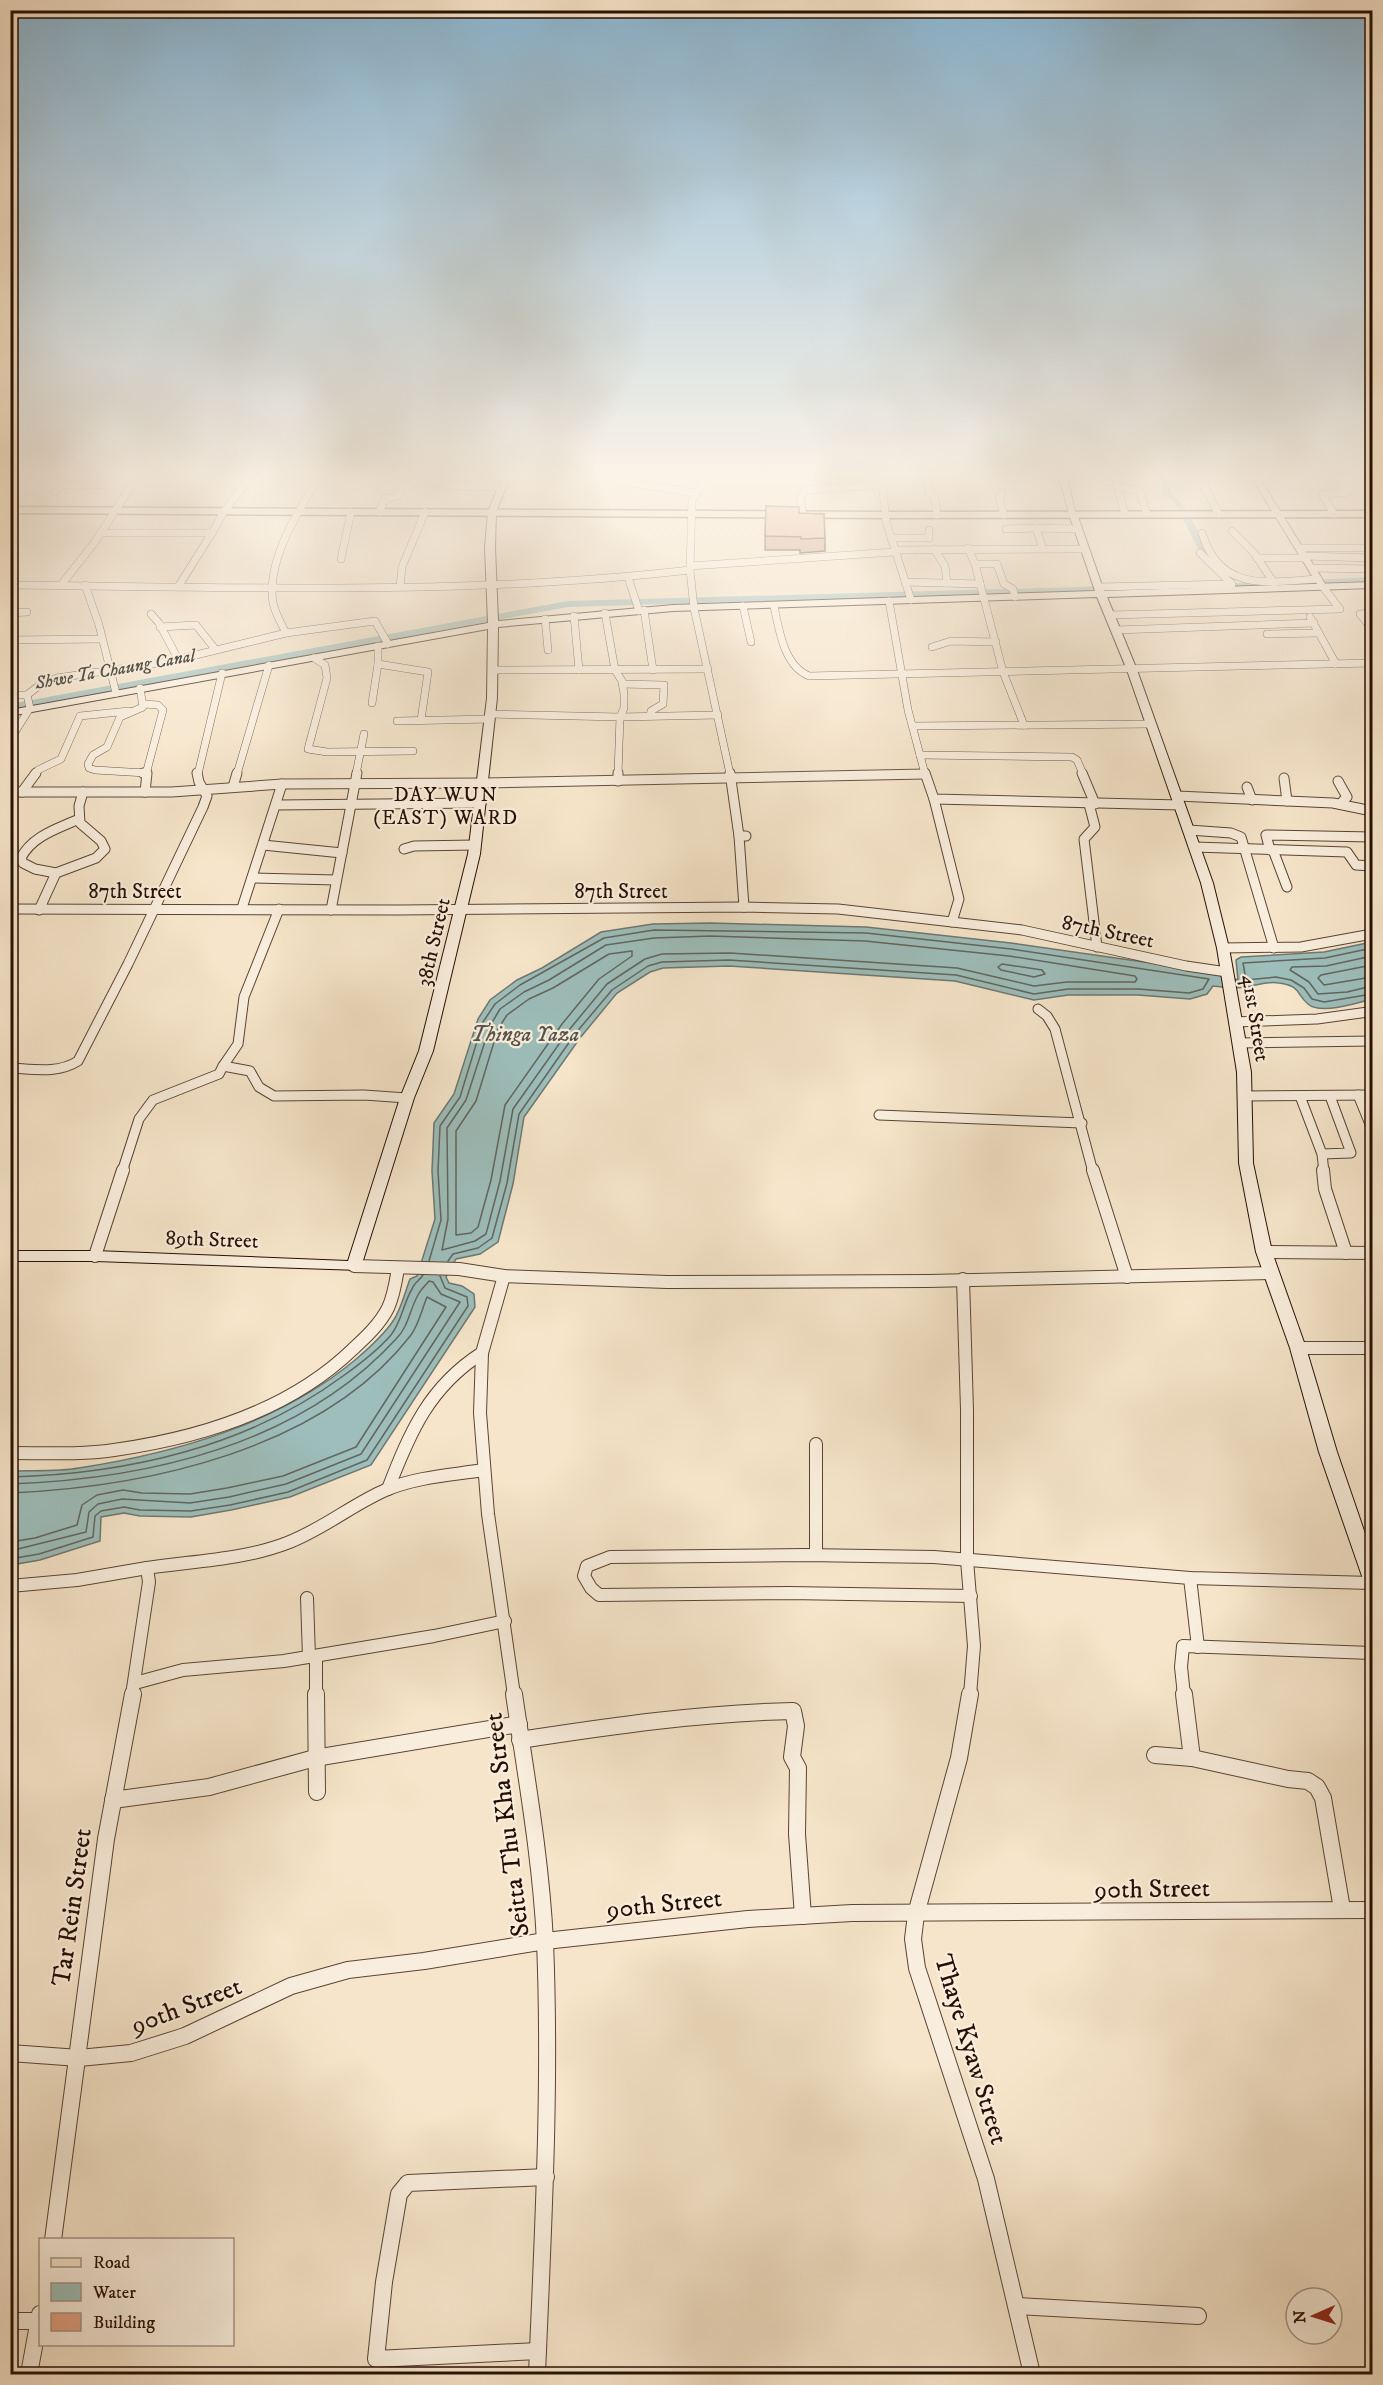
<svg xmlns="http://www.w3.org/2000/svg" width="1383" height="2385" viewBox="0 0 1383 2385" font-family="'IM FELL DW Pica',serif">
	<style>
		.water { fill: #9dbebb; stroke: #6e7871; stroke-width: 1.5 }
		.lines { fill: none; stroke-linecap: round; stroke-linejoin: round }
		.shore { stroke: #62665e; stroke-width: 1.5 }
		.canal { fill: #9dbebb; fill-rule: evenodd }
		.minor-far3-casing { stroke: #5b4434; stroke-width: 8 }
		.minor-far2-casing { stroke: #5b4434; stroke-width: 11 }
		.minor-far1-casing { stroke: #5b4434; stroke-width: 14 }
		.minor-casing { stroke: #5b4434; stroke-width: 18 }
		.tertiary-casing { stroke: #5b4434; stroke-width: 2 }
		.secondary-casing { stroke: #270e02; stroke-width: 2 }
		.primary-casing { stroke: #270e02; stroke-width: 3 }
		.minor-far3 { stroke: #f9eedd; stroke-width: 7 }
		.minor-far2 { stroke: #f9eedd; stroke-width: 9 }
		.minor-far1 { stroke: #f9eedd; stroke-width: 12 }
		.minor { stroke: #f9eedd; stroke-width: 16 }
		.tertiary { fill: #f9eedd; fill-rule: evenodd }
		.secondary { fill: #f9eedd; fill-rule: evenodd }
		.primary { fill: #f6e5ca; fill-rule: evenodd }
		.wall { fill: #c28a70; stroke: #270e02; stroke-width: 1.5 }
		.building { fill: #e1a182; stroke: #270e02; stroke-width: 1.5 }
		.labels { text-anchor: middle; stroke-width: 4.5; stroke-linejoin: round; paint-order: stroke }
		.far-water-label { font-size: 18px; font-style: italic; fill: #56544c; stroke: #f9eedd }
		.far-quarter-label { font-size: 20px; letter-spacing: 1.5px; fill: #270e02; stroke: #f9eedd }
		.street-label { font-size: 21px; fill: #270e02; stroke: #f9eedd }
		.water-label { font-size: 22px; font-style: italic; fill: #56544c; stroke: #f9eedd }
		.near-street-label { font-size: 26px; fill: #270e02; stroke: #f9eedd }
	</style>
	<rect width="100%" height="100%" fill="#f6e5ca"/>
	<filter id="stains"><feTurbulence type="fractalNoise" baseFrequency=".00333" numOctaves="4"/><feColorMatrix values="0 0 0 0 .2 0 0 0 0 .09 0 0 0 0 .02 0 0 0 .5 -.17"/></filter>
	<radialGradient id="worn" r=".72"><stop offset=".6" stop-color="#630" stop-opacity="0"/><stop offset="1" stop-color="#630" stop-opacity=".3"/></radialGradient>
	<path class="water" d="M710,923L866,927L1011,943L1214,972L1238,980L1236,960L1241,957L1324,952L1372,942V999C1358,1003 1320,1015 1308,1004C1296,994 1301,986 1279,983C1267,981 1258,985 1246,987C1236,989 1223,987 1213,986L1207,994L1190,999L1138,995H1068L1034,1000L955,981L729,966L663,968L650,972L617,993L580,1038L524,1117L513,1184L498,1242L480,1254L456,1259L446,1277L449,1283L462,1286L474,1294L475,1307L371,1465L290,1497L231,1510L191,1517L140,1516L124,1513L101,1517L100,1541L40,1560L11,1565V1471C33,1470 57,1472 79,1468C176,1453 278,1424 355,1360C368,1349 383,1336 393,1321C401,1310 405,1292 410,1279L417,1276L435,1219L432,1171L434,1123L454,1094L478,1019L490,1000L517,980L542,968L601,932L653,924Z"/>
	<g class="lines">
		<g class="shore">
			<path d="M710,936L865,941L1009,956L1135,976L1137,979L1135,982H1067L1034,986L957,968L730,953L662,954L645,959L607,984L569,1030L513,1109L500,1181L486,1234L475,1241L442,1250L448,1219L447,1128L466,1100L490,1026L500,1009L524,992L549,980L606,945L654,938Z"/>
			<path d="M1372,948L1325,958L1243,963L1246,980L1276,977L1291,980L1304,988L1312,999L1324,1002L1372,994"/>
			<path d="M632,951V956L599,979L562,1024L505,1105L491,1180L478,1227L471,1233L456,1235V1131L476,1101L498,1029L507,1015L529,999L553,988L609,954Z"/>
			<path d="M1372,956L1326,966L1292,967L1290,970L1309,982L1318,994L1347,992L1372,986"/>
			<path d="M1002,964L1042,970L1045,974L1034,977L1001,970L998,967Z"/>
			<path d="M1372,965L1321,975L1318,978L1324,985L1372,977"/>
			<path d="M429,1261L441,1220L438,1171L440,1126L460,1097L483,1022L495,1004L520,985L604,938L654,930L866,933L1011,949L1209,979L1203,989L1189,993L1138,989H1068L1034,994L956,975L729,960L662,962L648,966L612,990L575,1034L519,1114L507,1183L492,1238L478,1248L453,1254L448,1261"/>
			<path d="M10,1477C127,1474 247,1447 343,1376C360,1364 377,1351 391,1335C402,1321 403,1304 412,1289C414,1283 420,1280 423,1275"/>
			<path d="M10,1484C148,1479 299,1445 396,1339C409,1326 409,1311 418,1295C421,1289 425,1286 429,1281L433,1282L441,1294L460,1302L361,1454L286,1484L229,1497L190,1503L122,1499L98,1504L89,1512L86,1532L10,1551"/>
			<path d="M10,1493C147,1487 322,1450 411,1335C419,1324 422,1309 427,1297L446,1307L356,1447L283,1476L227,1488L190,1494L142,1493L123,1490L97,1495L82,1505L77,1525L35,1538L10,1542"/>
			<path d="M10,1559L39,1554L93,1537L95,1516L101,1511L124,1507L140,1510L191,1511L230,1505L288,1492L367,1460L468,1306L467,1297L445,1288L440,1276"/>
		</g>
		<g class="canal">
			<path d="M1155,472H1163L1169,481L1170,492C1193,510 1199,542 1217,564L1216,566H1210L1202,557L1175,503L1162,493L1161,481Z"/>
			<path d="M1372,577V583L1308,586L1304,583L1308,580Z"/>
			<path d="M1286,581L1289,582V586L1218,590L1214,587L1218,584Z"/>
			<path d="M1112,586L1115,587V591L568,607L10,710V704L568,601Z"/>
		</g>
		<g class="minor-far3-casing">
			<g id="minor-far3">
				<path d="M51,472H83"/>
				<path d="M91,472L139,474"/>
				<path d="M561,472L695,493"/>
				<path d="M711,472L692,500L690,570L694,608L730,774"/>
				<path d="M881,472L886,521L911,600"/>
				<path d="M927,472L929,493L935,498L937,515"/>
				<path d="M1113,472L1125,514"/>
				<path d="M1196,472L1219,514"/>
				<path d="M1320,472L1343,482L1351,492L1322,494L1334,514"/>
				<path d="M1118,487L1139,490L1147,514"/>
				<path d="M10,491L20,479"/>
				<path d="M55,492L60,485H103"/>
				<path d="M1002,493L999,497L1004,515"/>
				<path d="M379,512L385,499L397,496L404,487L425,479L450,486L502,487"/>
				<path d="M803,515L800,499L805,490L881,485"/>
				<path d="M1006,529L1036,528"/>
				<path d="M1232,531L1254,553L1274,583"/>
				<path d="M100,533H212L178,587"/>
				<path d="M212,533L223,513L254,472"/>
				<path d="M1202,533C1220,593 1268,582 1318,579"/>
				<path d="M891,538H929V530"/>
				<path d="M968,548L975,564L1003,672L1024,725"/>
				<path d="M1300,548H1372"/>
				<path d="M934,549L945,566L947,583"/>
				<path d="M1043,549L1036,528L1078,529"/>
				<path d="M894,550L1084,549"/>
				<path d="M1305,556L1372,558"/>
				<path d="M1257,558H1305"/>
				<path d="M341,559L351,512"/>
				<path d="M975,564H997L1004,584L1013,589L1015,597"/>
				<path d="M690,566L894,552"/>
				<path d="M1312,568L1372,569"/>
				<path d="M628,577L639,611"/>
				<path d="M905,582L980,584"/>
				<path d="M10,585C237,587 464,596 690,570"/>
				<path d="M61,585L95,542L140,472"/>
				<path d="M85,585L99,625L116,693"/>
				<path d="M400,587L402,567L425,512"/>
				<path d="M1098,587L1232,584L1200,553"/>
				<path d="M889,601L908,710L925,774"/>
				<path d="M743,606L751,642"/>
				<path d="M774,606C779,630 784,666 809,676L1372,663"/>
				<path d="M644,610L653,670"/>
				<path d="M10,613L27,612"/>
				<path d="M605,613L615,670L622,681L624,694V708L620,717L718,715"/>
				<path d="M1372,613L1360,614L1372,629"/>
				<path d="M151,614L159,623L178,659"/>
				<path d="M1110,615L1340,609L1323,587"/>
				<path d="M574,616L579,670"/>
				<path d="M1310,617L1336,664"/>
				<path d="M545,619L548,650"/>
				<path d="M160,627L196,625L215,649"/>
				<path d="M1116,630L1314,623"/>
				<path d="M286,633C281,623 275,613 273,603C266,558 300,509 322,472"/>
				<path d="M1267,634L1318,633"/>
				<path d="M10,640L101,639"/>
				<path d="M932,647L951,641L996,642"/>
				<path d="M314,658L325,665L327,678L308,749L327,752L413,751"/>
				<path d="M378,664L428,672L421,720"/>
				<path d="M493,670L708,669"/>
				<path d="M622,684L664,685L663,704L651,711L650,716"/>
				<path d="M140,688L143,707L120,717L107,747L93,755L88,764L89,768L95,770L146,773"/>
				<path d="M10,695H27L30,708L10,740"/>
				<path d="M27,695L41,684L57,678L167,662L286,633L375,621L388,644"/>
				<path d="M372,703L378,664V646"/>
				<path d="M144,704L158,705L163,710L146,774"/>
				<path d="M490,714L620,717L618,774"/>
				<path d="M397,721L490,719"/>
				<path d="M913,726L1151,724"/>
				<path d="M920,755L1072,757L1077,760L1083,774"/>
				<path d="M35,774L38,770L61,759L80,716L129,711"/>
				<path d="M198,774L222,673"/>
				<path d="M237,774L269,665"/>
				<path d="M356,774L364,734"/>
				<path d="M908,774H925"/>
			</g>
		</g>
		<g class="minor-far2-casing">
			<g id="minor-far2">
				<path d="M143,773H146"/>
				<path d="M730,773L739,836"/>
				<path d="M925,773L934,799L1180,805"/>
				<path d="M1082,773L1095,804"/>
				<path d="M1284,778L1287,801"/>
				<path d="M618,781V773"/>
				<path d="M1338,781L1347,797L1340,804"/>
				<path d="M233,787L237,773"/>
				<path d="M1247,787L1252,800"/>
				<path d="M10,792H172L282,784L484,783L925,774"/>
				<path d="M22,792L36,773"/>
				<path d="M145,792L147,773"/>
				<path d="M1177,796L1333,803L1372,811"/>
				<path d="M934,799L959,899L952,922"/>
				<path d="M1089,804L1095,827L1084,839L1097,947"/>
				<path d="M277,805L481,803"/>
				<path d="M1189,830L1231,833L1241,837L1274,948"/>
				<path d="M263,845L342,853"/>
				<path d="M1194,847L1347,852L1356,865L1372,866"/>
				<path d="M404,849L414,846L475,845"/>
				<path d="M1270,850L1266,835L1372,837"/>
				<path d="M1273,850L1287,887"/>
				<path d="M56,873L35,869L23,863L21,858C32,836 57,829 79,819"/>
				<path d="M252,878L336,880"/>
				<path d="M744,907L739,836H746"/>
				<path d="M242,908L282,784"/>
				<path d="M10,909L399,910L744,907L838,909L1022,930L1186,966L1227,972"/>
				<path d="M39,910L56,873L96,858L105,849L101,841L80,823L79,806L83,792"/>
				<path d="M331,910L357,773"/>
				<path d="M1223,948L1301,947L1372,934"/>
				<path d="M1038,1009L1047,1016L1055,1029L1093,1172"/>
				<path d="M1234,1022L1317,1019L1368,1012L1372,1019"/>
				<path d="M1238,1043L1372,1041"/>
				<path d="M223,1066L238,1044L244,997L279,909"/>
				<path d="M10,1068C33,1069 58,1074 78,1061L128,964L203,807L207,796L199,782L197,773"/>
				<path d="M1358,1095L1372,1129"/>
				<path d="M1245,1096L1372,1095"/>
				<path d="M1300,1096L1322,1154L1324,1172"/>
				<path d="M879,1115L1082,1123"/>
				<path d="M1322,1154L1351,1153L1330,1096"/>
				<path d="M122,1172L139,1119L153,1100L219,1074L223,1066L250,1071L259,1087L274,1096L364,1095L407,1098"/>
			</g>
		</g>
		<g class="minor-far1-casing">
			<g id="minor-far1">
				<path d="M1093,1170L1127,1277"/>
				<path d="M1323,1170L1325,1189L1346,1253"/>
				<path d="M1264,1252L1372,1253"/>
				<path d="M95,1256L123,1170"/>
				<path d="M354,1266L459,1269L504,1276L667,1282L928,1281L1271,1273"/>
				<path d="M504,1276L482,1353L480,1413L488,1514L514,1695"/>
				<path d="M963,1279L967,1410V1560L974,1646L970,1695"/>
				<path d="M1298,1348H1372"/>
				<path d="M816,1444V1555"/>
				<path d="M10,1453C45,1453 80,1455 114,1450C200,1438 290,1410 353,1349C366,1337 380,1324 388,1308C394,1295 396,1281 398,1268"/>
				<path d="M388,1489C410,1432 429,1387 482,1353"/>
				<path d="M1190,1578L1198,1647"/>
				<path d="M10,1586L77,1580L147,1568"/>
				<path d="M971,1596L789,1593L599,1595L591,1588L584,1576L587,1566L610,1557L805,1555L934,1557L1190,1578L1372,1583"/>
				<path d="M307,1598L309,1657"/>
				<path d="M316,1656V1695"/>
				<path d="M135,1683L183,1670L284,1661L434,1636L505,1621"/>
				<path d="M132,1695L149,1582L147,1568C193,1561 243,1560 287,1543C324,1529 354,1503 388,1489C417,1477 452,1475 483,1470"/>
				<path d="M1184,1695L1181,1667L1183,1646L1372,1653"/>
			</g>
		</g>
		<g class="minor-casing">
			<g id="minor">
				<path d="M316,1694L317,1792"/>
				<path d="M514,1694C526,1776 541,1859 545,1942C551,2086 543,2230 537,2374"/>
				<path d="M970,1694L959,1758L916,1914L913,1939L917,1968L986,2179L1032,2374"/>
				<path d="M1184,1694L1192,1758"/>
				<path d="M520,1740C611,1726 701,1713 793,1711L796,1726L792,1757L798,1768L797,1834L803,1916"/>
				<path d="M1155,1755L1192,1758L1288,1779L1308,1781L1317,1787L1323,1798L1342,1909"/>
				<path d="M113,1800L209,1787L315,1758L519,1724"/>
				<path d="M10,2053L79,2058L131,2053L185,2036L291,1986L348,1970L424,1961L545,1941L748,1919L852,1913L1372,1910"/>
				<path d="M53,2240L106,1839L133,1694"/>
				<path d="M1017,2306L1198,2316"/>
				<path d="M10,2321H39"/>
				<path d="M538,2351L376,2359L384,2282L399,2194L408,2183L546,2177"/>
				<path d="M29,2374L40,2314"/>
			</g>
		</g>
		<g class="tertiary-casing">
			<g id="tertiary">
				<path d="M1058,472H1066L1076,516L1069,514Z"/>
				<path d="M1248,472H1256L1327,587L1326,589L1319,587Z"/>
			</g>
		</g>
		<g class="secondary-casing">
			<path id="secondary" d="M504,472H512L496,512L495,547L498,621L673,605L1095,591L1069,514L1073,511L1077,514L1104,591L1372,582V588L1107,597L1137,670L1213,883L1229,948L1251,1072L1253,1163L1272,1252L1306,1348L1337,1452L1372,1554V1586L1365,1584L1363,1579L1319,1452L1290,1348L1256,1252L1239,1163L1237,1072L1217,948L1201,883L1127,670L1097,597L673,611L498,627L497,698L480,854L433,1051L414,1098L360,1270L95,1261H10V1251H95L348,1261L400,1098L419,1051L468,854L487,698L488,629L10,716V710L488,623L485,547L488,512Z"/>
		</g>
		<g class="primary-casing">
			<path id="primary" d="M10,507L885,512L1372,511V517L885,518L10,513Z"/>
		</g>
		<use href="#minor-far3" class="minor-far3"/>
		<use href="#minor-far2" class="minor-far2"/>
		<use href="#minor-far1" class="minor-far1"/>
		<use href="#minor" class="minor"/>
		<use href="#tertiary" class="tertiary"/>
		<use href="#secondary" class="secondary"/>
		<use href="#primary" class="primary"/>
	</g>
	<path class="wall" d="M766,506L799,513L825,538V551L800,553V550H765Z"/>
	<path class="building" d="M766,506L799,507V513L824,514L825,538L801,539V537L765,536Z"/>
	<linearGradient id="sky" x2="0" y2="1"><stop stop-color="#8ab8d6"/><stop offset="0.59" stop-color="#fbf3e7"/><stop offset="1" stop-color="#fbf3e7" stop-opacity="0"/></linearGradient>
	<rect width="1383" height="806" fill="url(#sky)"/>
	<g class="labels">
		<g class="far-water-label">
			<text transform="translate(115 669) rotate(-10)" y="6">Shwe Ta Chaung Canal</text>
		</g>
		<g class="far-quarter-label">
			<text x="446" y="801">DAY WUN<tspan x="446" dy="23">(EAST) WARD</tspan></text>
		</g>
		<g class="street-label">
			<text x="135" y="898">87th Street</text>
			<text x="621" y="898">87th Street</text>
			<text transform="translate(1108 931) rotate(12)" y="7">87th Street</text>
			<text transform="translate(433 942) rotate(-77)" y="7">38th Street</text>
			<text transform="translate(1256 1018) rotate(81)" y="7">41st Street</text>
			<text transform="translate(212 1239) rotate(2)" y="7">89th Street</text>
		</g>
		<g class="water-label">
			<text x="525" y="1041">Thinga Yaza</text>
		</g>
		<g class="near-street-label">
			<text transform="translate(506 1825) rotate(-97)" y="9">Seitta Thu Kha Street</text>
			<text transform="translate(1152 1888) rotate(-1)" y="9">90th Street</text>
			<text transform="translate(664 1903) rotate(-6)" y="9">90th Street</text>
			<text transform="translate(71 1907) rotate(-82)" y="9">Tar Rein Street</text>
			<text transform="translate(186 2005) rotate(-21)" y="9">90th Street</text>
			<text transform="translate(972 2049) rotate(73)" y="9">Thaye Kyaw Street</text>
		</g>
	</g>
	<rect width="1383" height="2385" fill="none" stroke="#f6e5ca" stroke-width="36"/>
	<rect x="12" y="12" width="1359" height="2361" fill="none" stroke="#270e02" stroke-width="3"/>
	<rect x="18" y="18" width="1347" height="2349" fill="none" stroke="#270e02" stroke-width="1.5"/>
	<rect x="39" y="2238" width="195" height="108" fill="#f9eedd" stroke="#a59485" stroke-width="1.5"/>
	<rect x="51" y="2258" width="30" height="9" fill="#f6e5ca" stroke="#a59485" stroke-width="1.5"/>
	<text x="93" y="2268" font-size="18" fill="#270e02">Road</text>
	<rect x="51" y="2283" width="30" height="18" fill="#9dbebb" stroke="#a59485" stroke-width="1.5"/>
	<text x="93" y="2298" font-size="18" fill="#270e02">Water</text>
	<rect x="51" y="2313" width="30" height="18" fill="#e1a182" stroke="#a59485" stroke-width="1.5"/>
	<text x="93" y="2328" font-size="18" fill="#270e02">Building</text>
	<g transform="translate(1314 2316) rotate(267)"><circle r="28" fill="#f9eedd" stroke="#a59485" stroke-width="1.5"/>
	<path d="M0-4.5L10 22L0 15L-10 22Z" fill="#8f2418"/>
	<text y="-9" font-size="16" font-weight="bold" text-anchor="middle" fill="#270e02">N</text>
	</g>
	<rect width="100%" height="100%" filter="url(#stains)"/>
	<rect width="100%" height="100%" fill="url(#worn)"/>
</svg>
